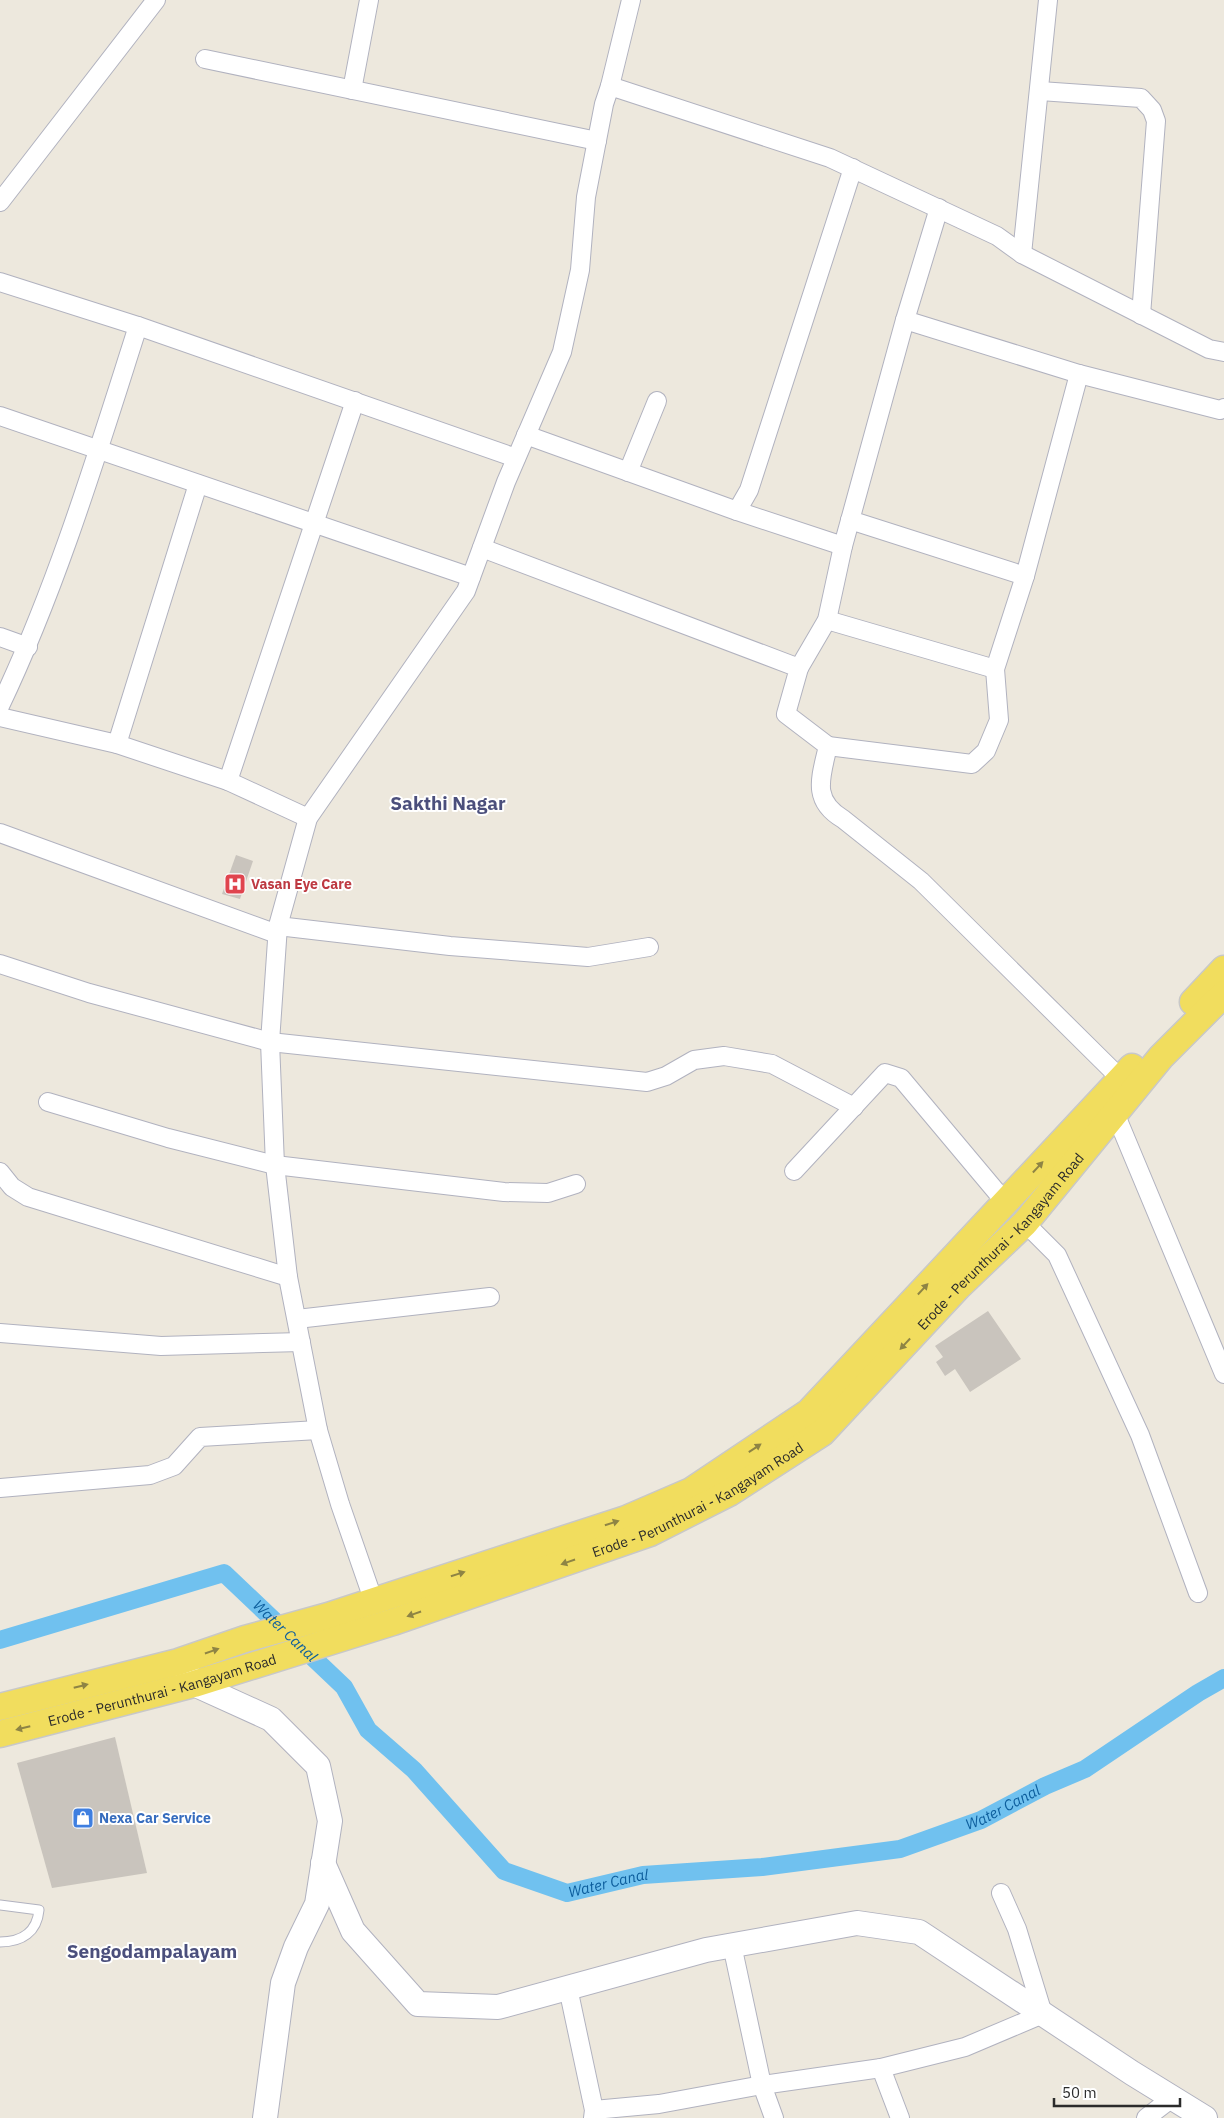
<svg xmlns="http://www.w3.org/2000/svg" width="1224" height="2118" viewBox="0 0 1224 2118" font-family="'IBM Plex Sans',sans-serif">
	<style>
		.lines { fill: none; stroke-linecap: round; stroke-linejoin: round }
		.canal { stroke: #70c1ef; stroke-width: 18 }
		.building { fill: #c9c4bd }
		.lane-casing { stroke: #b1b2bf; stroke-width: 11 }
		.street-casing { stroke: #b1b2bf; stroke-width: 20 }
		.secondary-casing { stroke: #b1b2bf; stroke-width: 26 }
		.primary-casing { stroke: #c8c8c8; stroke-width: 29 }
		.lane { stroke: #fff; stroke-width: 9 }
		.street { stroke: #fff; stroke-width: 18 }
		.secondary { stroke: #fff; stroke-width: 24 }
		.primary { stroke: #f1dd5e; stroke-width: 26 }
		.oneway { fill: #8e8444 }
		.labels { text-anchor: middle; stroke-width: 4; stroke-linejoin: round; paint-order: stroke }
		.health-label { font-size: 14px; font-weight: bold; fill: #be3a42; stroke: #fff; text-anchor: start }
		.street-label { font-size: 14px; fill: #2b2b2b; stroke: #fff }
		.shop-label { font-size: 14px; font-weight: bold; fill: #366cbe; stroke: #fff; text-anchor: start }
		.water-label { font-size: 15px; font-style: italic; fill: #0d5e9d; stroke: #fff }
		.district-label { font-size: 19px; font-weight: bold; fill: #4b4f7c; stroke: #fff }
	</style>
	<rect width="100%" height="100%" fill="#ede8dd"/>
	<g class="lines">
		<path class="canal" id="s1" d="M0,1640L224,1573L344,1687L368,1730L414,1770L504,1871L567,1893L643,1875L762,1867L900,1849L981,1820L1045,1786L1085,1769L1198,1693L1224,1678"/>
	</g>
	<g class="building">
		<path d="M236,855L253,861L240,899L222,894Z"/>
		<path d="M988,1311L1021,1359L970,1392L955,1369L945,1376L936,1362L943,1357L935,1346Z"/>
		<path d="M115,1737L147,1873L52,1888L17,1763Z"/>
	</g>
	<g class="lines">
		<g class="lane-casing">
			<path id="lane" d="M0,1905L39,1910C37,1932 22,1942 0,1942"/>
		</g>
		<g class="street-casing">
			<g id="street">
				<path d="M205,59L597,141"/>
				<path d="M610,86L631,0"/>
				<path d="M352,90L369,0"/>
				<path d="M1040,91L1141,98L1152,110L1156,121L1141,315"/>
				<path d="M0,202L156,0"/>
				<path d="M1022,254L1048,0"/>
				<path d="M0,282L138,326L516,458"/>
				<path d="M905,320L1079,374L1220,410L1224,408"/>
				<path d="M0,416L471,577"/>
				<path d="M526,435L737,511L843,546"/>
				<path d="M628,472L657,401"/>
				<path d="M737,511L749,490L853,168"/>
				<path d="M850,520L1025,576"/>
				<path d="M482,548L799,668L786,714L828,746C821,777 811,800 843,819L921,881L1121,1079"/>
				<path d="M827,620L995,669"/>
				<path d="M0,637L28,647"/>
				<path d="M799,668L827,620L843,546L905,320L939,208"/>
				<path d="M0,706C58,584 97,454 138,326"/>
				<path d="M0,717L117,744L228,781L308,818"/>
				<path d="M117,744L198,484"/>
				<path d="M828,746L972,764L986,751L999,720L995,669L1025,576L1079,374"/>
				<path d="M228,781L355,401"/>
				<path d="M0,833L277,934"/>
				<path d="M278,926L450,946L588,957L649,947"/>
				<path d="M0,964L89,993L270,1042L647,1082L666,1076L694,1060L724,1056L772,1064L854,1107"/>
				<path d="M48,1102L168,1138L275,1165L504,1192L548,1193L576,1184"/>
				<path d="M1115,1113L1224,1374"/>
				<path d="M794,1171L885,1073L901,1078L1005,1202"/>
				<path d="M0,1172L12,1187L28,1197L288,1277"/>
				<path d="M1025,1223L1057,1255L1140,1435L1198,1593"/>
				<path d="M297,1319L490,1297"/>
				<path d="M0,1333L161,1346L301,1342"/>
				<path d="M0,1488L150,1475L174,1466L200,1437L318,1430"/>
				<path d="M374,1602L340,1504L318,1430L288,1277L275,1165L270,1042L278,926L308,818L466,591L506,482L562,352L580,270L586,197L604,104L610,86L830,158L997,236L1022,254L1209,349L1224,352"/>
				<path d="M732,1945L762,2085L774,2118"/>
				<path d="M568,1988L594,2110L593,2118"/>
				<path d="M881,2068L900,2118"/>
				<path d="M594,2110L659,2104L762,2085L881,2068L965,2047L1043,2014L1017,1929L1001,1893"/>
				<path d="M1146,2118L1172,2098"/>
			</g>
		</g>
		<g class="secondary-casing">
			<g id="secondary">
				<path d="M187,1673L194,1684L271,1719L318,1766L330,1821L317,1904L296,1947L283,1983L265,2118"/>
				<path d="M323,1863L353,1931L418,2004L498,2007L706,1950L857,1923L919,1932L1132,2073L1205,2118"/>
			</g>
		</g>
		<g class="primary-casing">
			<g id="primary">
				<path d="M1193,1002L1224,969"/>
				<path d="M0,1707L178,1662L245,1639L328,1616L626,1519L691,1491L809,1412L1132,1067"/>
				<path id="s2" d="M0,1734L194,1684L393,1622L650,1533L729,1493L822,1433L958,1287L1025,1223L1161,1057L1224,994"/>
			</g>
		</g>
		<use href="#lane" class="lane"/>
		<use href="#street" class="street"/>
		<use href="#secondary" class="secondary"/>
		<use href="#primary" class="primary"/>
	</g>
	<defs><path id="oneway-solid" d="M-6-.8H1V-3.2L6.5 0L1 3.2V.8H-6Z" transform="scale(1.25)"/></defs>
	<g class="oneway">
		<use href="#oneway-solid" transform="translate(1038 1167) rotate(-47)"/>
		<use href="#oneway-solid" transform="translate(923 1289) rotate(-47)"/>
		<use href="#oneway-solid" transform="translate(905 1344) rotate(133)"/>
		<use href="#oneway-solid" transform="translate(755 1448) rotate(-34)"/>
		<use href="#oneway-solid" transform="translate(612 1523) rotate(-18)"/>
		<use href="#oneway-solid" transform="translate(568 1562) rotate(161)"/>
		<use href="#oneway-solid" transform="translate(458 1574) rotate(-18)"/>
		<use href="#oneway-solid" transform="translate(414 1614) rotate(161)"/>
		<use href="#oneway-solid" transform="translate(212 1651) rotate(-19)"/>
		<use href="#oneway-solid" transform="translate(81 1686) rotate(-14)"/>
		<use href="#oneway-solid" transform="translate(23 1728) rotate(166)"/>
	</g>
	<defs>
		<g id="hospital-square" transform="scale(1.125)"><rect x="-9" y="-9" width="18" height="18" rx="4" fill="#e0444e" stroke="#fff"/><path d="M-5-5h3v3.5h4V-5h3V5h-3V1.5h-4V5h-3Z" fill="#fff"/></g>
		<g id="shop-square" transform="scale(1.125)"><rect x="-9" y="-9" width="18" height="18" rx="4" fill="#3f7fe0" stroke="#fff"/><path d="M-5-2.5h2.3a2.7 3.5 0 0 1 5.4 0H5L5.5 6h-11ZM-1.5-2.5h3a1.5 2.3 0 0 0-3 0Z" fill="#fff"/></g>
	</defs>
	<g fill-rule="evenodd">
		<use href="#hospital-square" x="235" y="884"/>
		<use href="#shop-square" x="83" y="1818"/>
	</g>
	<g class="labels">
		<g class="health-label">
			<text x="251" y="889">Vasan Eye Care</text>
		</g>
		<g class="street-label">
			<text dy="5" stroke="none"><textPath href="#s2" startOffset="1142">Erode - Perunthurai - Kangayam Road</textPath></text>
			<text dy="5" stroke="none"><textPath href="#s2" startOffset="738">Erode - Perunthurai - Kangayam Road</textPath></text>
			<text dy="5" stroke="none"><textPath href="#s2" startOffset="168">Erode - Perunthurai - Kangayam Road</textPath></text>
		</g>
		<g class="shop-label">
			<text x="99" y="1823">Nexa Car Service</text>
		</g>
		<g class="water-label">
			<text dy="5" stroke="none"><textPath href="#s1" startOffset="318">Water Canal</textPath></text>
			<text dy="5" stroke="none"><textPath href="#s1" startOffset="1159">Water Canal</textPath></text>
			<text dy="5" stroke="none"><textPath href="#s1" startOffset="754">Water Canal</textPath></text>
		</g>
		<g class="district-label">
			<text x="448" y="810">Sakthi Nagar</text>
			<text x="152" y="1958">Sengodampalayam</text>
		</g>
	</g>
	<path d="M1054 2098v8h126v-8" fill="none" stroke="#2b2b2b" stroke-width="2.5"/>
	<text x="1062" y="2098" font-size="15" fill="#2b2b2b" stroke="#ffffff" stroke-width="4" paint-order="stroke">50 m</text>
</svg>
